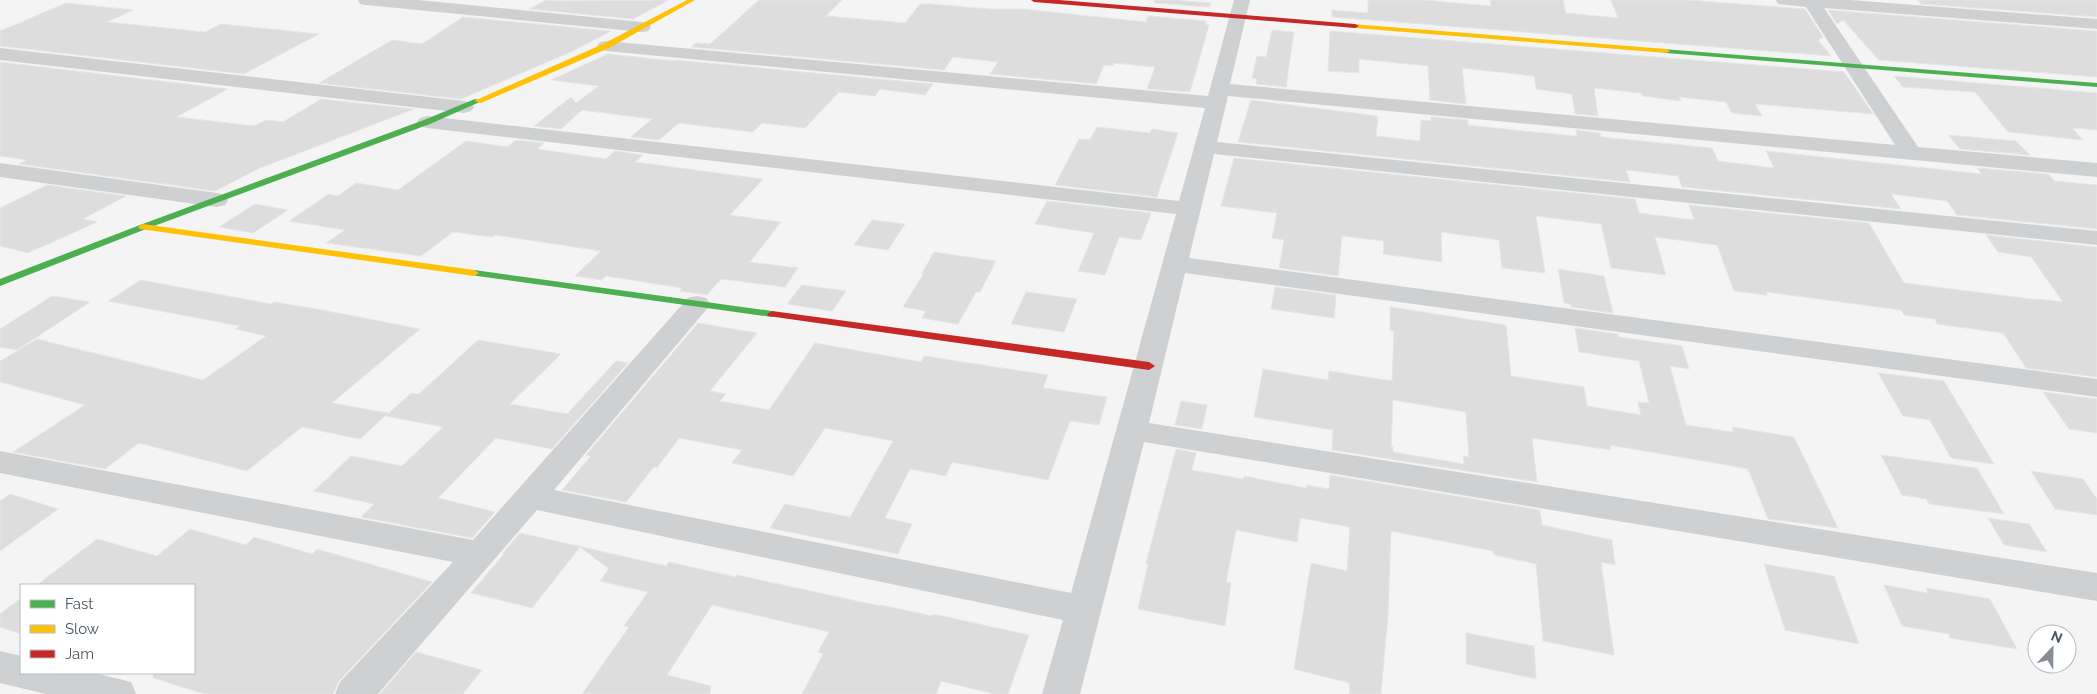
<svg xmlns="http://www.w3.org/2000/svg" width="2097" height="694" viewBox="0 0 2097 694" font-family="Raleway,sans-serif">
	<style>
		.building { fill: #ddddde; stroke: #e5e6e7; fill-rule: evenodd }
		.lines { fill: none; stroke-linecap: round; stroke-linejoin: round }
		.street { fill: #ced0d2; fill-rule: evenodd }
		.fast { fill: #4caf50; fill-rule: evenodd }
		.slow { fill: #ffc107; fill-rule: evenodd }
		.jam { fill: #c62828; fill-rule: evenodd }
	</style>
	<rect width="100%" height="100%" fill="#f4f4f4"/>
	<g class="building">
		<path d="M546,0L557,1L669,0L633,19L529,9Z"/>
		<path d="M759,0H842L826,16L905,23L920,4H930L990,9H1023L1146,22L1148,16L1206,21L1205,24L1209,25L1190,92L1147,89L1155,67L1114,63L1113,66L1104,65L1096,84L990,74L998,62L953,57L944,70L691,47L696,43L710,44Z"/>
		<path d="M1155,0H1174L1211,3L1210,7L1154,3Z"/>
		<path d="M1368,0H1423L1491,6L1490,0H1563L1566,13L1618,18L1611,0H1689L1805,9L1823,37L1818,40L1831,56L1332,17V10L1368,13Z"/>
		<path d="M1918,0H2097V17L1921,4Z"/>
		<path d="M66,3L133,10L107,22L205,32L221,24L319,34L244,74L0,46V31Z"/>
		<path d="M1828,10L2097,31V77L1879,60L1843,20L1837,24Z"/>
		<path d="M463,17L611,31L573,51L461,99L319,83L392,40L422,44Z"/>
		<path d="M1272,30L1294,32L1286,87L1256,84L1257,79L1252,78L1257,56L1266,57Z"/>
		<path d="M1330,31L1844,72L1873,114L1755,104L1762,116L1732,113L1726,102L1679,97L1681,101L1643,96L1641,93L1594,88L1598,116L1575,114L1572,94L1536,89L1534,76L1462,68L1466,104L1430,100L1428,66L1359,59V73L1328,71Z"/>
		<path d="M608,54L674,61L676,60L933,84L925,95L880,89L875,96L839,92L805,128L762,123L753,132L679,123L659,140L631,137L652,119L582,110L561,129L534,126L571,97L576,103L599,86L551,80Z"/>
		<path d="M0,62L228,89L176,117L254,126L266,120L283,122L321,99L414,109L260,168L215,191L19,164L27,160L0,156Z"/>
		<path d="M1894,76L2097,93V130L2072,128L2083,140L2008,132L1975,92L1903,87Z"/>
		<path d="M1251,100L1378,116L1376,136L1420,141L1421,120L1431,121V117L1468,120V125L1523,131L1577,136L1576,130L1600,133L1601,137L1712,148L1718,161L1774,168L1766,151L1982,174L1977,168L2048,174L2055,181L2097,185V229L1957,215L1947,201L1891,194L1901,209L1682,187L1678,176L1626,170L1630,182L1238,142Z"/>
		<path d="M1097,127L1150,133L1152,129L1178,133L1157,197L1055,185L1079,139L1090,140Z"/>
		<path d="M1948,135L2016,141L2030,155L1960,149Z"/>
		<path d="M516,140L544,143L537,149L606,159L615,151L643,155L635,162L763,179L730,215L781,222L750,262L798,268L785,287L721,279L707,295L680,291L682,288L606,276L602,280L575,276L601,251L495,235L492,237L453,232L421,256L326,243L345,230L289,221L329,194L338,196L356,183L398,190L466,141L507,147Z"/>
		<path d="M1234,158L1635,199L1639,213L1694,220L1689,205L1869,223L1904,283L2039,300L2038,299L2063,302L2031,257L1998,252L1986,235L2097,247V377L2026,368L2003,333L1937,324L1935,319L1904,315L1901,310L1766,292L1767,295L1734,291L1717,245L1655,237L1666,275L1611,268L1601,224L1536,216L1545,273L1502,268L1499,240L1441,232L1442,262L1383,254L1384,241L1342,236L1338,276L1279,268L1284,240L1272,238L1277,213L1221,206Z"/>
		<path d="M47,185L126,196L83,219L97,222L28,253L0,246V208Z"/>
		<path d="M1047,201L1151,213L1141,240L1119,237L1105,275L1078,271L1094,233L1035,224Z"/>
		<path d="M255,204L288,210L253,233L219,227Z"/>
		<path d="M872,220L905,224L888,250L854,245Z"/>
		<path d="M934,252L996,261L980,292H976L958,324L922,318L926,311L903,307L924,273H922Z"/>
		<path d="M1558,269L1604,276L1613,313L1571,307V304L1564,303Z"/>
		<path d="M141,280L271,304L274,302L322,310L420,329L332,403L388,413L360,439L302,427L247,471L139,443L105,469L13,452L85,405L0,382V361L37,339L203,380L266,336L235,329L240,326L108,301Z"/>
		<path d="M802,285L846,291L832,311L787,304Z"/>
		<path d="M1275,287L1336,295L1334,318L1271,309Z"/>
		<path d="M1026,292L1077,299L1064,332L1011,324Z"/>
		<path d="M52,296L90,302L17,350L0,347V329Z"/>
		<path d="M1390,307L1506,325L1511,376L1584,387L1587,406L1641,415L1638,402L1649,403L1639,361L1579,352L1575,328L1618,334V337L1682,346L1689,369L1670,366L1686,425L1733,432L1732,427L1794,437L1838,528L1768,519L1748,469L1733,466L1610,445L1611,450L1532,438L1537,482L1332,450L1333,430L1254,417L1263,369L1328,380L1329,371L1392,381L1394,331H1390ZM1393,400L1466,412L1469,457L1463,456L1464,464L1393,452V447H1391Z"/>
		<path d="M698,323L757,333L710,391L726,394L720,401L769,410L815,343L921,362L924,356L1048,375L1043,388L1107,397L1099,425L1070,421L1048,480L952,462L946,476L910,469L885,518L912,524L898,554L770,528L785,504L850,517L893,441L825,428L793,476L732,463L742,450L679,438L657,468L654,467L626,502L562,490L591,456L586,455Z"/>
		<path d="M478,340L561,354L510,404L567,414L616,361L628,363L552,449L496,438L438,498L495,512L472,538L361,517L374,504L314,491L351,456L402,466L443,427L386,416L411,393L419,394Z"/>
		<path d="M1878,373L1944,381L1994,464L1951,458L1930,420L1903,416Z"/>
		<path d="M2043,392L2097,399V433L2069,429Z"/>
		<path d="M1181,401L1207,405L1202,429L1175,425Z"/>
		<path d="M1176,449L1196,453L1192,470L1243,479L1244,476L1306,488L1307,485L1329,489L1330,475L1540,510L1542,525L1612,540L1615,565L1601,562L1614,655L1543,641L1536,564L1494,555L1493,551L1391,531L1388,615L1381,694H1349L1350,683L1294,669L1311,563L1347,571L1350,527L1300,518L1297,542L1236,530L1226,582L1231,583L1225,626L1138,609L1148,564L1146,563Z"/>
		<path d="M1881,455L1977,468L2004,514L1929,504L1927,499L1902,495Z"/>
		<path d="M2031,471L2083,479L2097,499V515L2055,509Z"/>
		<path d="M10,494L58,509L0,551V501Z"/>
		<path d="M1988,518L2029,524L2047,552L2004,545Z"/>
		<path d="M190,529L246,545L254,537L312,554L317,549L432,582L339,681L333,694H205L153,678L154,673H194V585H37L97,539L157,556Z"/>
		<path d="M520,533L666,566L669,562L735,577L737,575L880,606L881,605L932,616L933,614L1029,635L1008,694H995L941,681L936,694H802L823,654L818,652L829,632L712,605L667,675L711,686L710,694H582L629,627L624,626L648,592L600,581L609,569L580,547L532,608L471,593L504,554H502Z"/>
		<path d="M1764,564L1834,576L1859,644L1785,630Z"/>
		<path d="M1884,585L1928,593L1926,588L1990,599L2017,649L1950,638L1949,634L1902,626Z"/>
		<path d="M21,598V634L0,627V614Z"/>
		<path d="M1466,633L1534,646L1536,679L1466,664Z"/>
		<path d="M416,652L482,670L463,694H380Z"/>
	</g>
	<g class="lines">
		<g class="street">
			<path d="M358,0H418L642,22L648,23L651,27L648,31L642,32L366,5L360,4Z"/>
			<path d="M1234,0H1250L1230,84L1895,145L1806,7L1778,4L1776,0H1850L2097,19V29L1824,8L1918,147L2097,163V177L1228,96L1217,142L2097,231V245L1214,154L1189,258L2097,379V397L1185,273L1149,423L2097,573V601L1144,442L1080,694H1042L1063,620L537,510L378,694H335L340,682L453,562L0,473V451L473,540L688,298L697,296L706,298L710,304L706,310L554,490L1071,593L1176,214L427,128L420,126L417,122L420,118L427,116L1179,201L1205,108L606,51L600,50L597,46L600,42L606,41L1208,96Z"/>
			<path d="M0,48L464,101L471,103L474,107L471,111L464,113L0,60Z"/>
			<path d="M0,163L217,193L225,195L228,200L225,205L217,207L0,177Z"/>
			<path d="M0,651L21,656V673H95L131,682L136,694H46L0,683Z"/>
		</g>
		<g class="fast">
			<path d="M1663,49L2097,83V87L1666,53H1663Z"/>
			<path d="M475,99L482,101L430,124L146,229L0,286V279L140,225L424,120Z"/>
			<path d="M474,270L772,311L777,314L772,317L470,275L469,273L470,271Z"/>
		</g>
		<g class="slow">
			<path d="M687,0H695L609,48L481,103L474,101L603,44Z"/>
			<path d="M1352,24L1666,49L1670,51L1666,53L1355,28H1352Z"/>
			<path d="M143,224L474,270L479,273L474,276L140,229L138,227Z"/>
		</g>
		<g class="jam">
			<path d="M1031,0H1059L1355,24L1359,26L1355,28L1034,2Z"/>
			<path d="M772,311L1149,362L1155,366L1149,370L768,316L767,314Z"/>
		</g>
	</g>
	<rect x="20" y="584" width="175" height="90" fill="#ffffff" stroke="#b7bbc0"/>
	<rect x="30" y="600" width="25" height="8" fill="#4caf50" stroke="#b7bbc0"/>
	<text x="65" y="609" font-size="15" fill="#4a5661">Fast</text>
	<rect x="30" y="625" width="25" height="8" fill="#ffc107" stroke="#b7bbc0"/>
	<text x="65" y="634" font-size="15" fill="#4a5661">Slow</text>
	<rect x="30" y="650" width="25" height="8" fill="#c62828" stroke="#b7bbc0"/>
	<text x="65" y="659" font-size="15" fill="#4a5661">Jam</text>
	<g transform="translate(2052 649) rotate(22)"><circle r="24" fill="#ffffff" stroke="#b7bbc0"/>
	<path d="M0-4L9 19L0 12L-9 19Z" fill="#868d94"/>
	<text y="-8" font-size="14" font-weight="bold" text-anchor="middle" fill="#4a5661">N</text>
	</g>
</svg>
